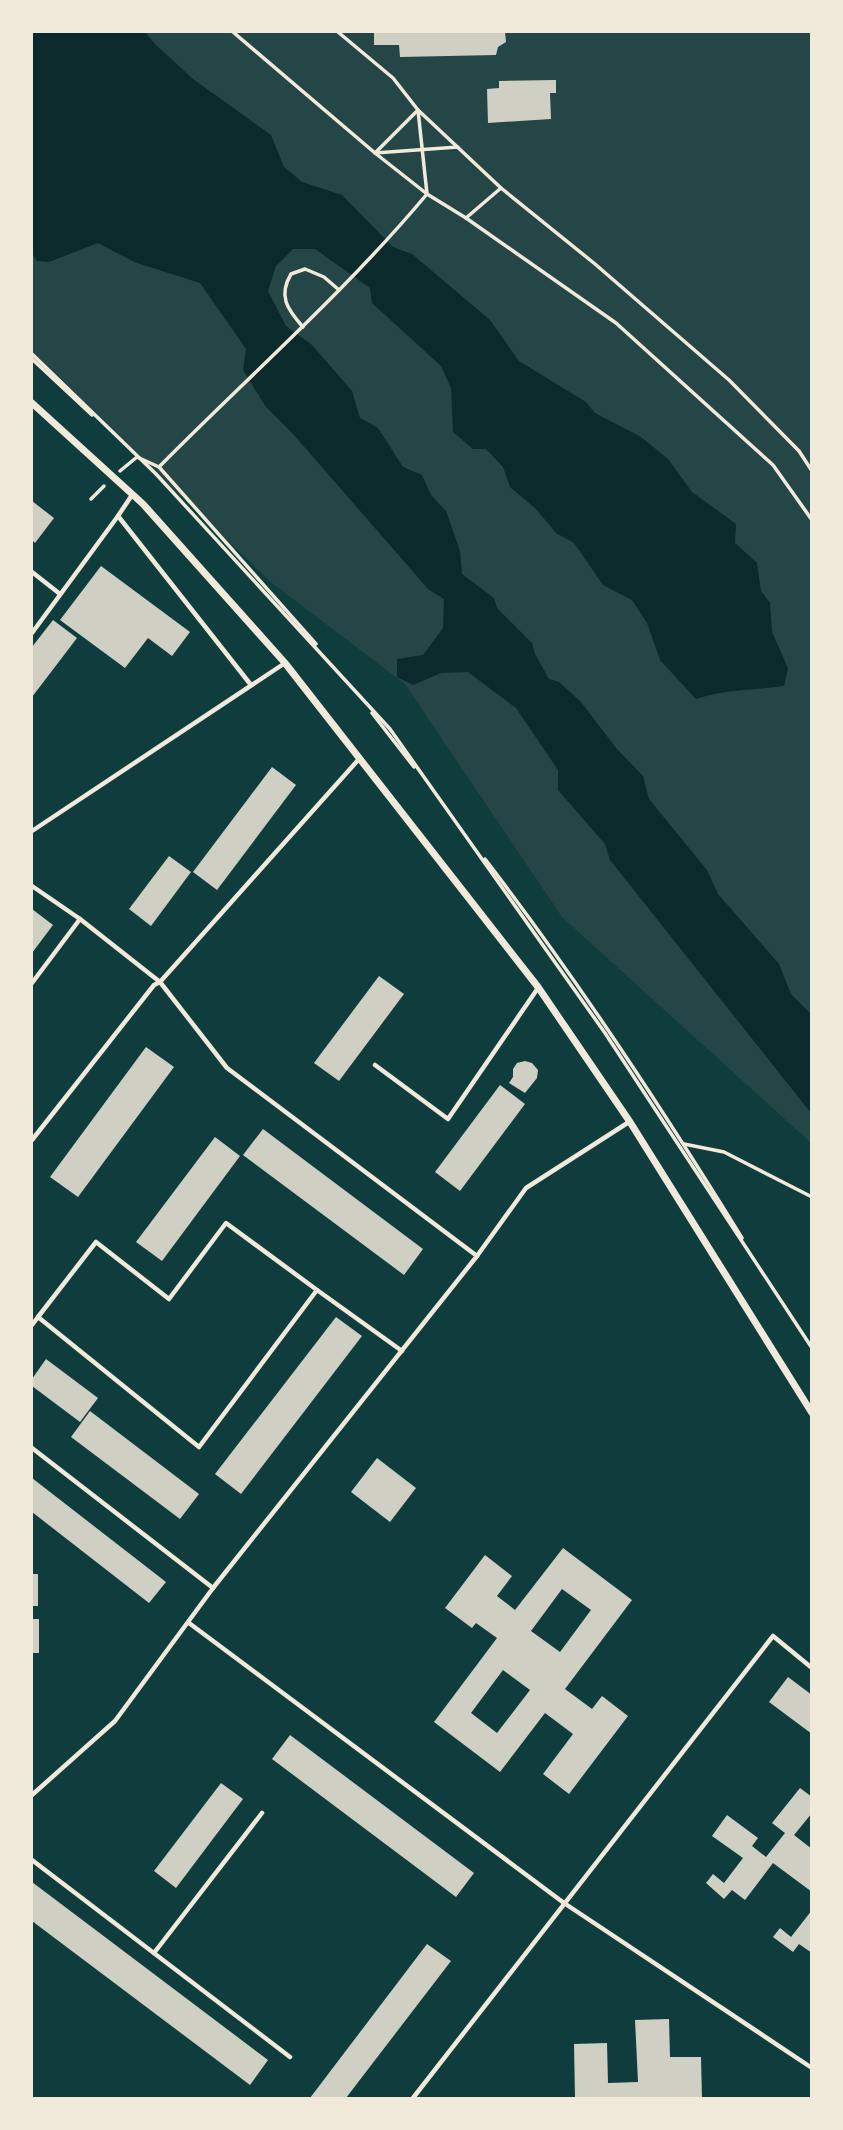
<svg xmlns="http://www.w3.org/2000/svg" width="843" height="2130" viewBox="0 0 843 2130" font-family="'Open Sans',sans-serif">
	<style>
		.green { fill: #244646 }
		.water { fill: #0a2a2b }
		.building { fill: #cfcfc3; fill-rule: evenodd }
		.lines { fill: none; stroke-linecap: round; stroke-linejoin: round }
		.path { stroke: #f1e9da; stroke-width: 3.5 }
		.service { stroke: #f1e9da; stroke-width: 4.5 }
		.minor { stroke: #f1e9da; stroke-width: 7 }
	</style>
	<rect width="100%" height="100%" fill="#0f3d3e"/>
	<path class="green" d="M32,32H811V1143L562,917L405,684L272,583L32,355Z"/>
	<path class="water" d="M32,32H145L156,45L193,79L271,135L284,167L302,182L342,195L393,247L412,254L490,320L519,361L586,402L595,413L641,437L668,459L692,492L736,524L735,543L757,563L761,591L770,603L772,632L788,668L784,686C755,690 724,689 696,699L660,660L647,623L632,600L603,585L574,543L556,533L536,509L510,487L503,467L486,449H473L453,432L451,388L441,366L372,303L370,288L315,249H293L276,266L268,291L286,326L312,345L352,391L360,418L378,428L403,467L422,475L431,495L446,511L460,551L462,574L494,598L497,608L532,643L535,654L549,679L559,682L581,702L616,748L643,776L649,799L707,870L718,894L779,964L791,994L811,1014V1113L610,860L605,844L558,790V770L516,708L468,672L441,673L413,685L397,677V659L423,655L443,628L444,599L428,589L294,435L266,407L243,370L246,349L200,283L134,262L98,243L49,262L37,261L32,254Z"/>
	<g class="building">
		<path d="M374,32H505L506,42L498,47L496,55L400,57L399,45H374Z"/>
		<path d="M556,80V93H550L551,119L488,123L487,89L499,88V81Z"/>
		<path d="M32,501L54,518L35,543L32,540Z"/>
		<path d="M101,566L190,632L172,656L148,638L125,668L60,620Z"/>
		<path d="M53,620L77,638L32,697V647Z"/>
		<path d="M272,767L296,785L217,890L193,872Z"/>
		<path d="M169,856L191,872L151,926L129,909Z"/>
		<path d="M32,909L53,925L32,953Z"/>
		<path d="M379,976L404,994L339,1081L314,1063Z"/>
		<path d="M146,1047L174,1067L78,1197L50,1177Z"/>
		<path d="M525,1061L532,1063L538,1070L537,1078L525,1093L509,1083L513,1077V1069L517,1063Z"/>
		<path d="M500,1085L525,1104L460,1191L435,1172Z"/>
		<path d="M263,1129L423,1249L404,1275L243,1155Z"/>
		<path d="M215,1137L240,1156L162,1261L136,1242Z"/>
		<path d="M336,1317L362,1336L241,1494L215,1474Z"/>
		<path d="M46,1359L98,1398L80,1422L32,1386V1379Z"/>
		<path d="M90,1411L199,1494L180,1519L71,1437Z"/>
		<path d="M377,1458L416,1488L390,1522L351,1492Z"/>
		<path d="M32,1478L166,1582L149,1603L32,1512Z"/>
		<path d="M563,1548L632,1600L565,1689L592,1709L602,1696L628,1716L569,1794L543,1774L573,1734L545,1713L500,1772L434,1722L497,1638L476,1623L472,1628L445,1608L485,1555L512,1576L497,1596L515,1610ZM562,1589L591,1610L560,1652L531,1631ZM503,1670L530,1690L497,1733L471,1713Z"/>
		<rect x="32" y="1574" width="6" height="32"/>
		<rect x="32" y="1619" width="7" height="34"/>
		<path d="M788,1677L812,1695V1734L769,1702Z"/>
		<path d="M290,1735L474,1873L456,1897L272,1759Z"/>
		<path d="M221,1783L243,1799L176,1888L154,1871Z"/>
		<path d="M800,1788L812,1797V1813L794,1835L812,1849V1892L773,1863L745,1900L732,1890L724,1899L706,1883L713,1874L724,1883L743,1858L712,1836L727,1815L758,1838L752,1846L766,1857L785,1833L772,1823Z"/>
		<path d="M32,1882L268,2060L250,2085L32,1921Z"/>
		<path d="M812,1910V1953L799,1944L793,1952L773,1937L780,1928L791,1937Z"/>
		<path d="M427,1944L451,1961L346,2098H310Z"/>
		<path d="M669,2019L670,2057H701L702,2098H575L574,2044L607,2043L608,2083L638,2082L635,2020Z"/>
	</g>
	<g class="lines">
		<g class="path">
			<path d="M233,32L375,153L427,194L466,218L616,323L773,465L812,520"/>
			<path d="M458,147L375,153L418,110L501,188L595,264L729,380L799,451L812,471"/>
			<path d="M466,218L501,188"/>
			<path d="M303,327C287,309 278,296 291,274L305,269L324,277L339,290"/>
			<path d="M32,354L156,474L390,729L605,1033L812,1348"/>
			<path d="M32,359L92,415"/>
			<path d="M159,467C249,376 345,292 427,194L418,110L393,78L338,32"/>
			<path d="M120,471L137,457L159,467L316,644"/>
			<path d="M91,499L104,486"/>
			<path d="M372,713L414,767"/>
			<path d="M485,859C578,980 662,1108 742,1238"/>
			<path d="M684,1144L724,1152L812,1197"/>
		</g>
		<g class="service">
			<path d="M132,495L118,516L251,685"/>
			<path d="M32,572L60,594"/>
			<path d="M32,633L118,516"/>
			<path d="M32,831L285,663"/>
			<path d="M32,886L80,919L32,983"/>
			<path d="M80,919L160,982L227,1068L477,1256"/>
			<path d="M375,1065L448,1119L538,988"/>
			<path d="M32,1140L154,985L160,982L359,759"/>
			<path d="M38,1317L96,1242L169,1299L226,1223L317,1290"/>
			<path d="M32,1325L38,1317L199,1447L317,1290L402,1351"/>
			<path d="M32,1448L213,1588"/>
			<path d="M189,1623L564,1903L812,2068"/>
			<path d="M32,1795L115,1721L213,1588L477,1256L526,1188L629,1122"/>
			<path d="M32,1860L290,2057"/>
			<path d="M154,1953L262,1813"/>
			<path d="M413,2098L773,1636L812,1668"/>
		</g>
		<path class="minor" d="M32,403L143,504L285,663L538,987L630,1122L812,1413"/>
	</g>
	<rect width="843" height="2130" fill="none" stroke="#f1e9da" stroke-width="66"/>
</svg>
